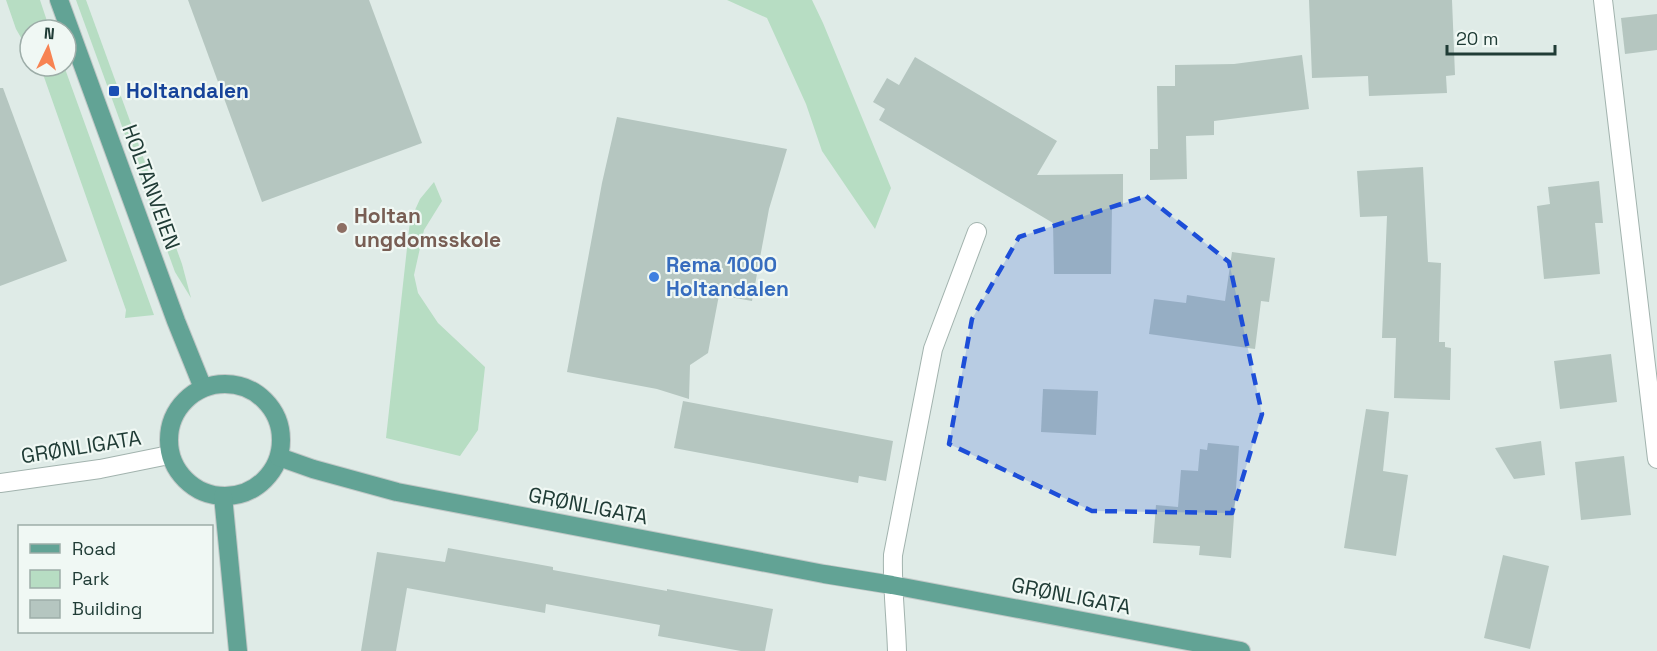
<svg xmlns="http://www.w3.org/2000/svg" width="1657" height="651" viewBox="0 0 1657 651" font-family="'Space Grotesk',sans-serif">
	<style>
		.green { fill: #b7ddc3 }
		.building { fill: #b5c6c0 }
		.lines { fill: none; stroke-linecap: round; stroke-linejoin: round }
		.minor-casing { stroke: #a2b3ae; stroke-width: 20 }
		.major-casing { stroke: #c1c8c7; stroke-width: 20 }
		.minor { stroke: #fff; stroke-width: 18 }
		.major { stroke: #62a395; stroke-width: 18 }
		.marked { fill: #1d4ed8; fill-opacity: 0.2; stroke: #1d4ed8; stroke-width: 4.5; stroke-dasharray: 12 8; stroke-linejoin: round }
		.transit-dot { fill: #1a4fb4; stroke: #f0f8f4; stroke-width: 2 }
		.education-dot { fill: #8d6e63; stroke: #f0f8f4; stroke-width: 2 }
		.shop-dot { fill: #3f7fe0; stroke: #f0f8f4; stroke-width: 2 }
		.labels { text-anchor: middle; stroke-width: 4.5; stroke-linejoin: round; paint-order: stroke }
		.transit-label { font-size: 21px; font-weight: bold; fill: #164399; stroke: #f0f8f4; text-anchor: start }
		.street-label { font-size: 21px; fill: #203c36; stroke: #f0f8f4 }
		.education-label { font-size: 21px; font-weight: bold; fill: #785e54; stroke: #f0f8f4; text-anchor: start }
		.shop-label { font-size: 21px; font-weight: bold; fill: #366cbe; stroke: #f0f8f4; text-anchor: start }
	</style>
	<rect width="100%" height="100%" fill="#dfebe7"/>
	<g class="green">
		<path d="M6,0H40L50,30H30V53L16,29Z"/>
		<path d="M76,0H86L182,264L191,298L175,272Z"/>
		<path d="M727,0H812L823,23L891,188L875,229L822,151L806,104L767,18Z"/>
		<path d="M38,66H64L154,315L125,318L126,310L44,77Z"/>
		<path d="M434,182L442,201L424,230L414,275L418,293L438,323L485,367L478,430L460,456L386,438L410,221L420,199Z"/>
	</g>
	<g class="building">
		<path d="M188,0H369L422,143L262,202Z"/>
		<path d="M1309,0H1452L1455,75L1446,76L1447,93L1369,96L1368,76L1312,78Z"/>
		<path d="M1657,14V50L1625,54L1621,18Z"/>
		<path d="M1302,55L1309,109L1214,121V135L1186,136L1187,179L1150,180V149H1158L1157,86H1175V65L1234,64Z"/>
		<path d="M915,57L1057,141L1037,175L1123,174V207H1112L1111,274H1054L1053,223L879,120L885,109L873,102L887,78L899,85Z"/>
		<path d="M0,88H3L67,261L0,286Z"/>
		<path d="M617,117L787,149L769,209L752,301L719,295L708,353L690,365L689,399L657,389L567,372L602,183Z"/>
		<path d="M1423,167L1428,262L1441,263L1439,342H1445V347L1451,348L1450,400L1394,398L1396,338H1382L1387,216L1360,217L1357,171Z"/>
		<path d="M1599,181L1603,223H1595L1600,274L1544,279L1537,206L1550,204L1548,187Z"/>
		<path d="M1232,252L1275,258L1269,302L1261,301L1255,349L1149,334L1154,299L1186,303L1187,295L1225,301Z"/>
		<path d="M1611,354L1617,402L1560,409L1554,361Z"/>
		<path d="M1043,389L1098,391L1096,435L1041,432Z"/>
		<path d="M683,401L893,441L886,481L859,476L858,483L674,448Z"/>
		<path d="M1366,409L1389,412L1383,471L1408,475L1396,556L1344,548Z"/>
		<path d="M1541,441L1545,475L1514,479L1495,448Z"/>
		<path d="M1208,443L1239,446L1231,558L1199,555L1200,546L1153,543L1156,505L1178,507L1181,470L1198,471L1200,449L1207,450Z"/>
		<path d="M1624,456L1631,515L1581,520L1575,462Z"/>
		<path d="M448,548L553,567V570L667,591V589L773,609L765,651H741L658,636L660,625L546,604L545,613L407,588L396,651H361L377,552L445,562Z"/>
		<path d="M1503,555L1549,566L1530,649L1484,638Z"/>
	</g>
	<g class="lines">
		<g class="minor-casing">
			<g id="minor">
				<path d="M1603,0L1657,459"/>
				<path d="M0,483L100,469L169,455"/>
				<path d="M897,651C896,619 892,587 893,555L933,349L977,232"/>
			</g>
		</g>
		<g class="major-casing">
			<g id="major">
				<path d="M59,0L176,321L203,388"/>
				<circle cx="225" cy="440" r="56"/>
				<path d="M279,457L313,469L397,492L824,574L892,585L1241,651"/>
				<path d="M223,496L238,651"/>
			</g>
		</g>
		<use href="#minor" class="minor"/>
		<use href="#major" class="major"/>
	</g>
	<path class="marked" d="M1146,196L1229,262L1262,414L1232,513L1092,511L949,444L972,319L1019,237Z"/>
	<rect class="transit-dot" x="108" y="85" width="12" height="12" rx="3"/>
	<circle class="education-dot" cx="342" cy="228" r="6"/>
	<circle class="shop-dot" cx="654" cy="277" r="6"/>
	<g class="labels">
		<g class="transit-label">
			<text x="126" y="98">Holtandalen</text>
		</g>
		<g class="street-label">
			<text transform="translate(151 187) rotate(70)" y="7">HOLTANVEIEN</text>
			<text transform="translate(81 447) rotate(-9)" y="7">GRØNLIGATA</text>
			<text transform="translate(588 506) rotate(11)" y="7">GRØNLIGATA</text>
			<text transform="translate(1071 596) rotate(11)" y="7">GRØNLIGATA</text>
		</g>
		<g class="education-label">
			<text x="354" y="223">Holtan<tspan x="354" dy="24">ungdomsskole</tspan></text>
		</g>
		<g class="shop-label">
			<text x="666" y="272">Rema 1000<tspan x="666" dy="24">Holtandalen</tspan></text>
		</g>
	</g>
	<rect x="18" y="525" width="195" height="108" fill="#f0f8f4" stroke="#9dada8" stroke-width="1.5"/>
	<rect x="30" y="544" width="30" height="9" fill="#62a395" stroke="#9dada8" stroke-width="1.5"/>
	<text x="72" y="555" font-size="18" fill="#203c36">Road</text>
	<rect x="30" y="570" width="30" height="18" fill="#b7ddc3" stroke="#9dada8" stroke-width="1.5"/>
	<text x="72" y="585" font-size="18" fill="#203c36">Park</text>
	<rect x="30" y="600" width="30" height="18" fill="#b5c6c0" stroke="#9dada8" stroke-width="1.5"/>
	<text x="72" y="615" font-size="18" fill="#203c36">Building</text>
	<g transform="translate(48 48) rotate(5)"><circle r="28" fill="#f0f8f4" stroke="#9dada8" stroke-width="1.5"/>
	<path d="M0-4.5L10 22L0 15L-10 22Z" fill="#f78352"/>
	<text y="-9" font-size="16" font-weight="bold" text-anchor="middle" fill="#203c36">N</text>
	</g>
	<path d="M1447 45v9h108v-9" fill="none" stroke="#203c36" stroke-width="3"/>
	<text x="1456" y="45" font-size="18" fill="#203c36" stroke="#f0f8f4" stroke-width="4.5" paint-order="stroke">20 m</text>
</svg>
